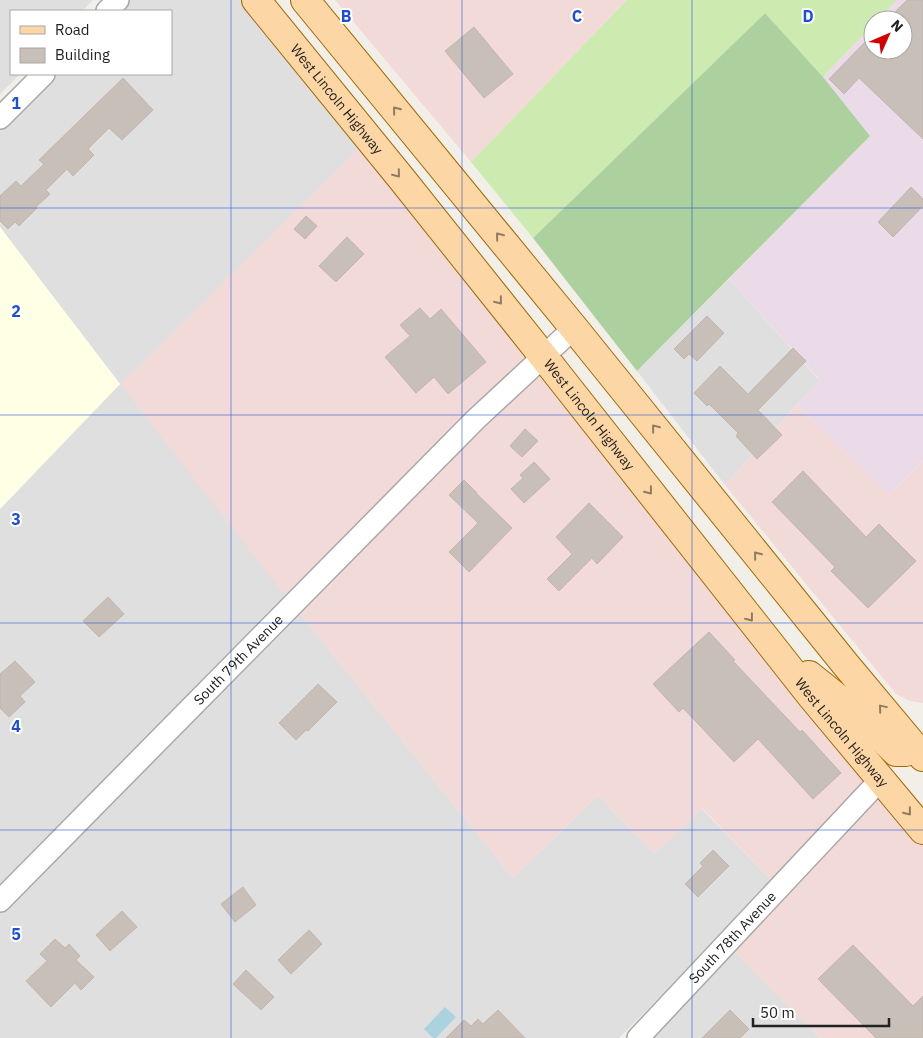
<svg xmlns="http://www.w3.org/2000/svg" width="923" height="1038" viewBox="0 0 923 1038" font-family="'IBM Plex Sans',sans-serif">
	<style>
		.residential { fill: #e0dfdf }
		.commercial { fill: #f2dad9 }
		.industrial { fill: #ebdbe8 }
		.education { fill: #ffffe5 }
		.grass { fill: #cdebb0 }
		.forest { fill: #add19e }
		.water { fill: #aad3df }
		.building { fill: #c7bfb8; stroke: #c4b6ab }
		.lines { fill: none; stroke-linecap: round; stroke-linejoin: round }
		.street-casing { stroke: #a9a9a9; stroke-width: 24 }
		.primary-casing { stroke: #a06b00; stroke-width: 30 }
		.street { stroke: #fff; stroke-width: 21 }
		.primary { stroke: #fcd6a4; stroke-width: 28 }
		.oneway { stroke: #8f7c63 }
		.grid { fill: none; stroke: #1d4ed8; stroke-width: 1; stroke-opacity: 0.55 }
		.labels { text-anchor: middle; stroke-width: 4; stroke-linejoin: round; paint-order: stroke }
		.street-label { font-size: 14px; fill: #222; stroke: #fff }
		.grid-label { font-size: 16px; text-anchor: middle; font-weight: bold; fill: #1d4ed8; stroke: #fff; stroke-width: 4; stroke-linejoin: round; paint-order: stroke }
	</style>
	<rect width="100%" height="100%" fill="#f2efe9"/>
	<g class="residential">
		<path d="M0,0H93L82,11H11V74H20L0,94Z"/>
		<path d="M126,0H247L364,143L287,598L0,890V509L120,384L0,227V126L53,74H171V11H115Z"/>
		<path d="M729,279L819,380L725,485L637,371Z"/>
		<path d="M296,609L513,878L598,795L654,854L702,809L774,883L619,1038H0V908Z"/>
		<path d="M730,947L820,1038H641Z"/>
	</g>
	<g class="commercial">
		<path d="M335,0H627L471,162Z"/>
		<path d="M364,143L532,359L287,598L120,384Z"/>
		<path d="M540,365L875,779L774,883L703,809L654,854L598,795L513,878L296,609Z"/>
		<path d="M797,405L889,495L923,461V703L910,701L896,694L725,485Z"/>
		<path d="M880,788L923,841V1038H820L730,947Z"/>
	</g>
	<path class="industrial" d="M897,0H923V461L889,495L797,405L819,379L729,279L869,136L823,77L873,25V50H903V20H878Z"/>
	<path class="education" d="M0,227L120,384L0,509Z"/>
	<path class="grass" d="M627,0H897L878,20H873V25L823,77L765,13L533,238L471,162Z"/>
	<path class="forest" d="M765,13L823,77L870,136L637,371L533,238Z"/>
	<path class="water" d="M445,1007L456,1017L436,1038H433L424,1029Z"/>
	<g class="building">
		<path d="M907,0H923V139L859,78L844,94L829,79L873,34V50H903V20H887Z"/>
		<path d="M474,27L513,74L484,98L445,51Z"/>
		<path d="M123,78L153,110L122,140L109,128L88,149L94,155L73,176L67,169L46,190L50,194L36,207L37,208L19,226L15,222L8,229L0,221V196L16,181L21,186L44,164L39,160Z"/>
		<path d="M911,187L923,199V206L893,237L878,222Z"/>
		<path d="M306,216L317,226L305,239L294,229Z"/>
		<path d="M347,237L364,254L336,282L319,266Z"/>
		<path d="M420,308L430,319L441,309L486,362L448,394L434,377L416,393L385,357L410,336L400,325Z"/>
		<path d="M707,316L724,333L697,361L689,354L684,359L674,349Z"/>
		<path d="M793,348L806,361L758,410L782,435L757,459L736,436L738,433L709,404L707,406L694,393L720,366L748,394Z"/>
		<path d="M525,429L538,441L522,457L510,446Z"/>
		<path d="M534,462L550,479L524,503L511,489L523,478L520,475Z"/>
		<path d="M803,471L866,537L879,524L916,561L868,608L831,571L835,567L772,502Z"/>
		<path d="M464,480L477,493H476L512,528L469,572L449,552L478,523L449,495Z"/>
		<path d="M589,503L623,537L597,564L592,558L559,591L547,579L572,554L556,537Z"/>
		<path d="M108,597L124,614L99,637L83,621Z"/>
		<path d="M709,632L735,660L733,661L800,732L802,730L841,773L813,799L758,739L734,762L683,708L679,712L653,684Z"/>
		<path d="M15,661L35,682L20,696L25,702L9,717L0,708V674Z"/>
		<path d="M318,684L337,702L308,731L306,730L296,740L279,723Z"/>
		<path d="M713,850L729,866L698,897L685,884L703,866L700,863Z"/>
		<path d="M243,887L256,905L235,922L221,904Z"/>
		<path d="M122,911L137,927L110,951L96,935Z"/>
		<path d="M309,930L322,944L291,974L278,960Z"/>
		<path d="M55,939L65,948L69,944L80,956L76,960L94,977L81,990L75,983L51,1007L26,981L47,961L40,954Z"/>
		<path d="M853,945L913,1006L923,996V1038H876L818,979Z"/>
		<path d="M246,970L274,997L261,1010L233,984Z"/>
		<path d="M498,1010L525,1038H446L464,1020L471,1026L478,1019L483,1024Z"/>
		<path d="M730,1010L749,1029L740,1038H702Z"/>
	</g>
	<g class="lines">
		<g class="street-casing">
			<g id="street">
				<path d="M107,11L118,0"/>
				<path d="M0,118L44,74"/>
				<path id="s1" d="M0,901L475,420L574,328"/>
				<path id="s2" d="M638,1038L881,779"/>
			</g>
		</g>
		<g class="primary-casing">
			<g id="primary">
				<path id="s3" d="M256,0L401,178L543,356L812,697L923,830"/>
				<path d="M305,0L574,328L846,665L923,757"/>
				<path d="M809,675L854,711L896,752H906L910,748"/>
			</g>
		</g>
		<use href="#street" class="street"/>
		<use href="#primary" class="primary"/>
	</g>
	<defs><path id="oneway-chevron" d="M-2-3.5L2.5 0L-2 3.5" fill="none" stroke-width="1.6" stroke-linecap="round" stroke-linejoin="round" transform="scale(1.25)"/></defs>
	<g class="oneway">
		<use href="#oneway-chevron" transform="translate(396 110) rotate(-129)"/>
		<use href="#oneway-chevron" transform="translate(397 174) rotate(51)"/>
		<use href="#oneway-chevron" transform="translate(499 236) rotate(-129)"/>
		<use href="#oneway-chevron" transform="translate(499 301) rotate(51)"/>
		<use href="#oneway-chevron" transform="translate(655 428) rotate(-129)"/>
		<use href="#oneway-chevron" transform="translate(649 491) rotate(52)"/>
		<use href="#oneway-chevron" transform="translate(757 555) rotate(-129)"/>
		<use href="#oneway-chevron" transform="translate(750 618) rotate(52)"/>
		<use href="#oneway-chevron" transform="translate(882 708) rotate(-130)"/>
		<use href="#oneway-chevron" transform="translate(908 812) rotate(51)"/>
	</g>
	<path class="grid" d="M231,0V1038M462,0V1038M692,0V1038M0,208H923M0,415H923M0,623H923M0,830H923"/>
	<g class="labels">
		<g class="street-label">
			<text dy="5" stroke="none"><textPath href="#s3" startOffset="128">West Lincoln Highway</textPath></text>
			<text dy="5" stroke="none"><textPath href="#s3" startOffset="532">West Lincoln Highway</textPath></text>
			<text dy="5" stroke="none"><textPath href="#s1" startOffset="339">South 79th Avenue</textPath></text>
			<text dy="5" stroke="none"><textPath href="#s3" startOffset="938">West Lincoln Highway</textPath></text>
			<text dy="5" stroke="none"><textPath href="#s2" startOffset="138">South 78th Avenue</textPath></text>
		</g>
	</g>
	<g class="grid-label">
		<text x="346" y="22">B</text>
		<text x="577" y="22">C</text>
		<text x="808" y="22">D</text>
		<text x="16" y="109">1</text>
		<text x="16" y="317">2</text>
		<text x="16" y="525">3</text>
		<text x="16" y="732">4</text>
		<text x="16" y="940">5</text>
	</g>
	<rect x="10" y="10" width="162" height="65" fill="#ffffff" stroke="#a7a7a7"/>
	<rect x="20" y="26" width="25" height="8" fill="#fcd6a4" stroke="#a7a7a7"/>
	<text x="55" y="35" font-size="15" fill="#222222">Road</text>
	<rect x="20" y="48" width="25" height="15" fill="#c7bfb8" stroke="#a7a7a7"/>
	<text x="55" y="60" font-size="15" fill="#222222">Building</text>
	<g transform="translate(888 35) rotate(45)"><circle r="24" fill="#ffffff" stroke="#a7a7a7"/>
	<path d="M0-4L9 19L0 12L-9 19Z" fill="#d40000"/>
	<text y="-8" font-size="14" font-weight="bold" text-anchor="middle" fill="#222222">N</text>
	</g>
	<path d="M753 1018v8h136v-8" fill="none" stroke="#222222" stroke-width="2.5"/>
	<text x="760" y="1018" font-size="15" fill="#222222" stroke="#ffffff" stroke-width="4" paint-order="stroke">50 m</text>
</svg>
